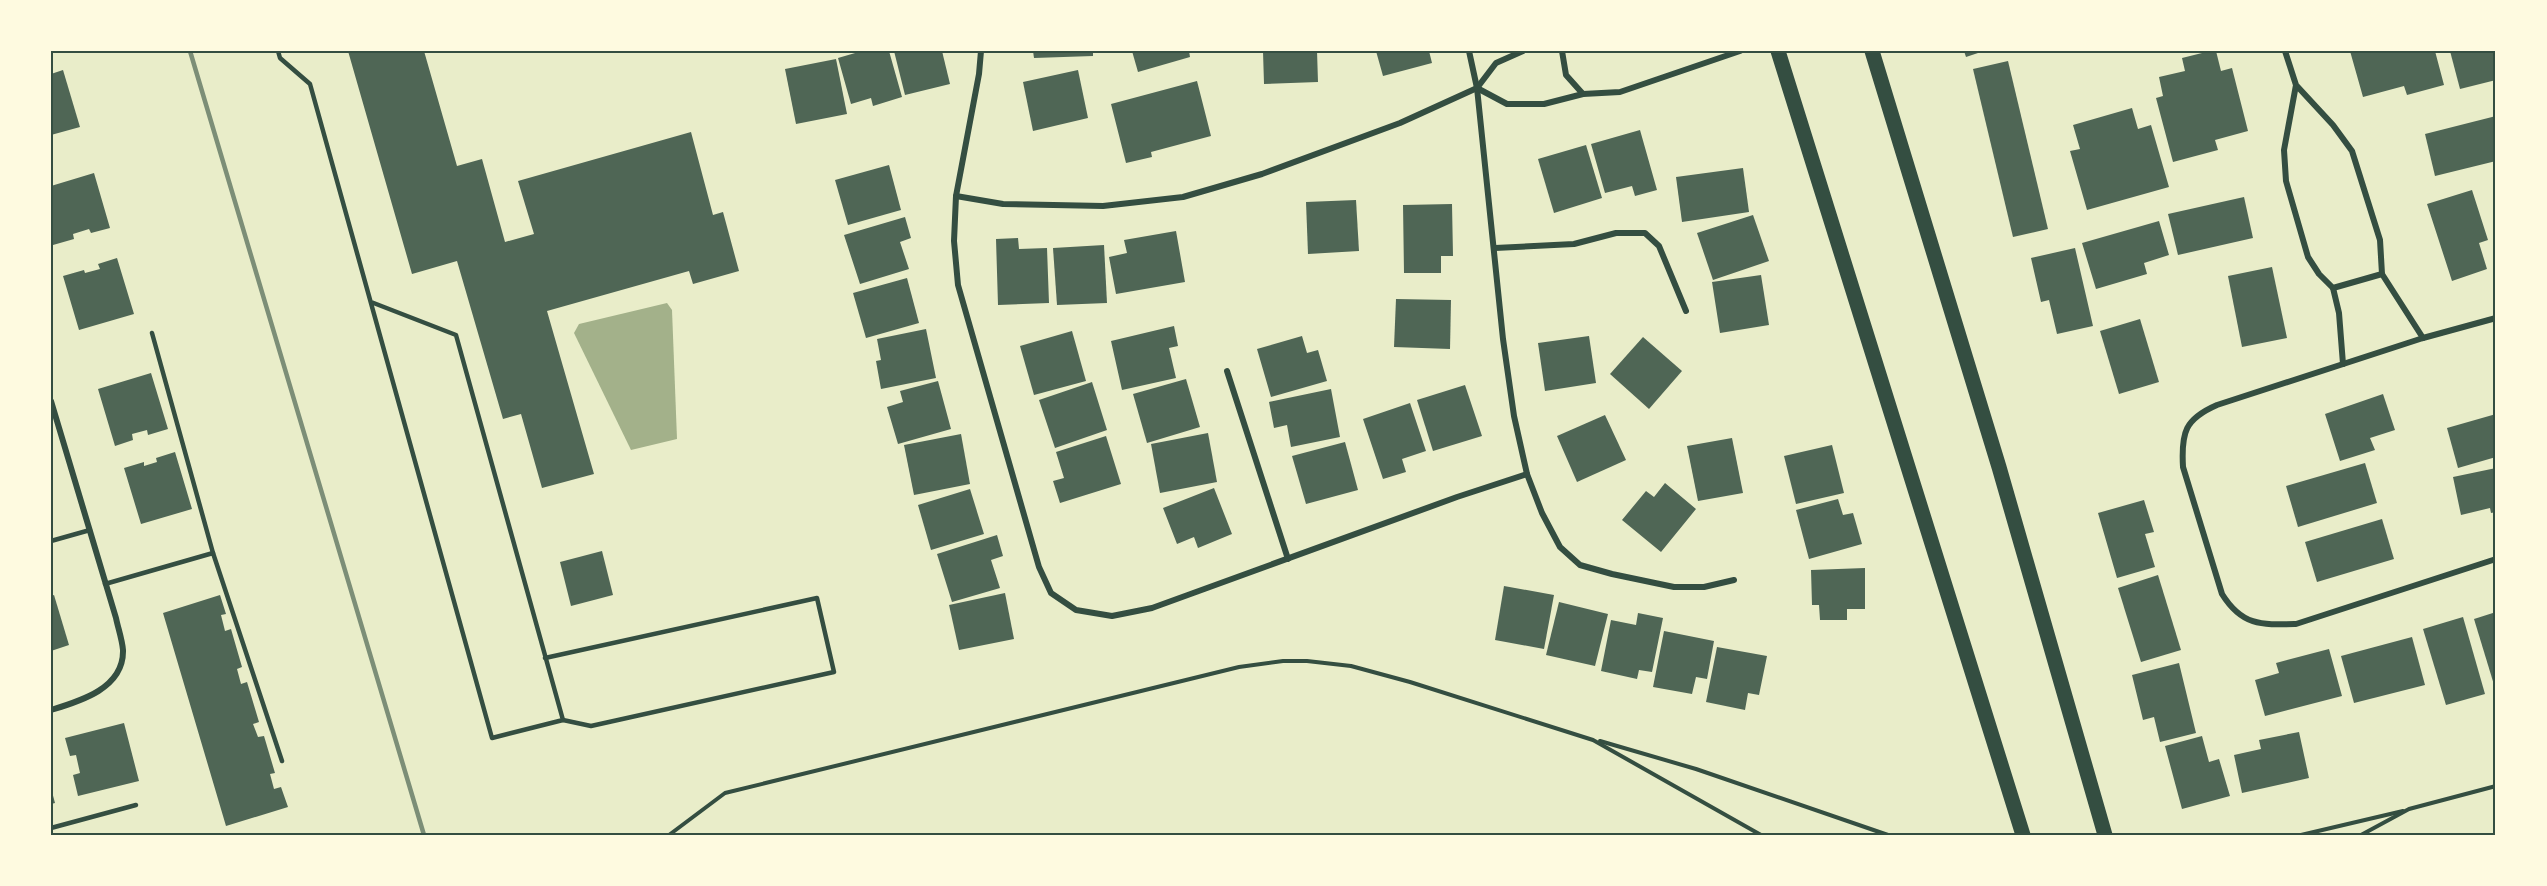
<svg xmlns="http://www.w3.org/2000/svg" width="2547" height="886" viewBox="0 0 2547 886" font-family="'IBM Plex Serif',serif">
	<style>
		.water { fill: #a3b18a }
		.building { fill: #4f6655 }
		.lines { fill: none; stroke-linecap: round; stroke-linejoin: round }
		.path { stroke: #344e41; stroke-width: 4 }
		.service { stroke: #344e41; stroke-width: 4.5 }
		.minor { stroke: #344e41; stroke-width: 6 }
		.primary { stroke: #344e41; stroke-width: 15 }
		.rail { stroke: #7c8e77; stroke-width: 4.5 }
		.neatline { fill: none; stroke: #344e41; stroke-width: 2 }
	</style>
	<rect width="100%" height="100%" fill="#e9edc9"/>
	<path class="water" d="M667,303L672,310L677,439L631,450L574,333L579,324Z"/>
	<g class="building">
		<path d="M348,51H424L457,166L482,159L505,242L534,234L518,181L691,132L713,215L723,212L739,271L693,284L689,271L547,311L594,474L542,488L521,414L503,419L457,261L412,274Z"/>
		<path d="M862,51H889L902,97L873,106L871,98L851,104L838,58Z"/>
		<path d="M894,51H942L950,84L905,95Z"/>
		<path d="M1033,51H1093V56L1034,58Z"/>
		<path d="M1132,51H1189L1190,57L1138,72Z"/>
		<path d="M1263,51H1317L1318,82L1264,84Z"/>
		<path d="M1376,51H1429L1432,63L1383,76Z"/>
		<path d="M1964,51H1984L1966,57Z"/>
		<path d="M2210,51H2216L2221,71L2232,68L2248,131L2215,140L2218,150L2173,162L2156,98L2163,96L2159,77L2185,71L2182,58Z"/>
		<path d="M2350,51H2435L2444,85L2407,95L2404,86L2363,97Z"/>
		<path d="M2450,51H2496V80L2460,89Z"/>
		<path d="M836,59L847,114L796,124L785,69Z"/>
		<path d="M2008,61L2048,229L2013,237L1973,69Z"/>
		<path d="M63,70L80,127L51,135V74Z"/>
		<path d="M1078,70L1088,118L1033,131L1023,82Z"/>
		<path d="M1197,81L1211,136L1151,152L1152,157L1126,163L1111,104Z"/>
		<path d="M2132,108L2138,129L2151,125L2169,187L2087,210L2070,151L2080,149L2073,125Z"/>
		<path d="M2496,116V161L2435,176L2425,134Z"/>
		<path d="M1640,130L1657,190L1635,196L1632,186L1605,193L1591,144Z"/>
		<path d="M1586,145L1602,198L1554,213L1538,159Z"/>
		<path d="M889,165L901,210L848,225L835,180Z"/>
		<path d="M1743,168L1749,212L1682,222L1676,177Z"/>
		<path d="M94,173L110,228L91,233L89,229L73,234L74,239L53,245L51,186Z"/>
		<path d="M2472,190L2488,240L2479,243L2487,269L2452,281L2427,204Z"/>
		<path d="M2244,197L2253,238L2178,255L2168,214Z"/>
		<path d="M1356,200L1359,251L1308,254L1306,202Z"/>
		<path d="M1452,204L1453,256H1441V273H1404L1403,205Z"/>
		<path d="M1753,215L1769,261L1713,280L1697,233Z"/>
		<path d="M905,217L911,238L900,242L909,269L860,284L844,235Z"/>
		<path d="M2159,221L2169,255L2144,263L2147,274L2096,289L2082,243Z"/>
		<path d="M1176,231L1185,282L1116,294L1109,257L1127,253L1124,240Z"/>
		<path d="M1018,238L1019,249L1047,248L1049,303L998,305L996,239Z"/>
		<path d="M1104,245L1107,303L1057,305L1053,248Z"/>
		<path d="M2075,248L2093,326L2057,334L2049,300L2041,302L2031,258Z"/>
		<path d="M117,258L134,314L79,330L63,276L84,270L85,273L100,269L98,264Z"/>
		<path d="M2272,267L2287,338L2242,347L2228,276Z"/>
		<path d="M1761,275L1769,325L1720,333L1712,282Z"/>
		<path d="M907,278L919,323L866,338L853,293Z"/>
		<path d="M1396,299L1451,300L1450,349L1394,347Z"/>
		<path d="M2140,319L2159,382L2119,394L2100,331Z"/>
		<path d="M1174,326L1178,346L1169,348L1176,378L1122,390L1111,341Z"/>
		<path d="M926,329L936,378L881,389L876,361L881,360L877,339Z"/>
		<path d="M1072,331L1086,381L1034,395L1020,346Z"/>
		<path d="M1302,336L1307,353L1318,350L1327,381L1271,397L1257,349Z"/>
		<path d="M1589,336L1596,383L1545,391L1538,343Z"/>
		<path d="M1643,337L1682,371L1649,409L1610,374Z"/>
		<path d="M151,373L168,429L148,435L147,430L132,434L133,440L115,446L98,389Z"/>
		<path d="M1186,379L1200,427L1147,443L1133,394Z"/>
		<path d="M938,381L951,429L898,444L887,407L903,402L900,391Z"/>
		<path d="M1092,382L1107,430L1055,448L1039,400Z"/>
		<path d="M1465,385L1482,436L1433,451L1417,400Z"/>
		<path d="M1331,389L1340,437L1291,447L1287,425L1274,428L1269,402Z"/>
		<path d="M2383,394L2395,430L2370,438L2375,450L2340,461L2325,414Z"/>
		<path d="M1410,403L1426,451L1402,459L1406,472L1383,479L1363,419Z"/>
		<path d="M2496,414V457L2458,468L2447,428Z"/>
		<path d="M1605,415L1626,460L1577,482L1557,436Z"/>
		<path d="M1208,433L1217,482L1160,493L1151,444Z"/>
		<path d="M961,434L970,484L914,495L904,445Z"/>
		<path d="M1106,436L1121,484L1060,503L1053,481L1064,478L1056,452Z"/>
		<path d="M1732,438L1743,493L1698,501L1687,446Z"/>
		<path d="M1345,442L1358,490L1306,504L1292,456Z"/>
		<path d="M1832,445L1844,493L1796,504L1784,456Z"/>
		<path d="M175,452L192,509L141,524L124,468L144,462V466L157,462L156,458Z"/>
		<path d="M2365,463L2377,503L2298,527L2286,486Z"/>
		<path d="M2496,468V512L2491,513L2490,508L2461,515L2453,477Z"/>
		<path d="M1665,483L1696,509L1661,552L1622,520L1646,491L1654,497Z"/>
		<path d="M1214,488L1232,534L1198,548L1194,537L1177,544L1163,508Z"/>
		<path d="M970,489L984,534L931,550L918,505Z"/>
		<path d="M1838,499L1843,515L1853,513L1862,544L1809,559L1796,510Z"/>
		<path d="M2144,500L2154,532L2145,534L2155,567L2117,578L2098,513Z"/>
		<path d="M2382,519L2394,559L2317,582L2305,542Z"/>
		<path d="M997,535L1003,556L991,560L1000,588L952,602L937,554Z"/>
		<path d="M602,551L613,595L571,606L560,562Z"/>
		<path d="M1865,568V609H1847V620H1820L1819,605H1812L1811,570Z"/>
		<path d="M2158,575L2181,650L2141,662L2118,588Z"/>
		<path d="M1504,586L1554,595L1544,649L1495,640Z"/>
		<path d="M1005,593L1014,639L959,650L949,605Z"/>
		<path d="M54,595L69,645L51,651V596Z"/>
		<path d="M220,595L226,614L221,615L225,631L231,629L242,667L237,669L241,684L247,682L259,722L253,724L258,737L264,736L275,773L270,774L274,789L281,787L288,807L226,826L163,613Z"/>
		<path d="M1559,602L1608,614L1595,666L1546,655Z"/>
		<path d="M2496,612V688H2495L2474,619Z"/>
		<path d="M1638,613L1663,618L1652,672L1639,670L1637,679L1601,671L1611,620L1636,625Z"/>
		<path d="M2463,617L2485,694L2446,705L2423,629Z"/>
		<path d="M1664,631L1714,641L1707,679L1696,677L1692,694L1653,687Z"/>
		<path d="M2412,637L2425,685L2354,703L2341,656Z"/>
		<path d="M1717,647L1767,656L1759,695L1748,693L1745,710L1706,702Z"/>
		<path d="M2329,649L2342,696L2265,716L2255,680L2279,673L2276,663Z"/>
		<path d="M2179,663L2196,733L2160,742L2154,717L2143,720L2132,675Z"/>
		<path d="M124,723L139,781L78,796L73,775L80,773L76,755L70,756L65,738Z"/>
		<path d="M2299,732L2309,778L2242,793L2234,755L2261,749L2259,740Z"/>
		<path d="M2202,736L2209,762L2219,759L2230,796L2182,809L2165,746Z"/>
		<path d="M51,788L55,803L51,804Z"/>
	</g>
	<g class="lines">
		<g class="path">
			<path d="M1600,741L1696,769L1888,835"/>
			<path d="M669,835L725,793L1239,667L1283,661H1307L1351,666L1410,682L1593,740L1761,835"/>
			<path d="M2301,835L2403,811"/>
			<path d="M2361,835L2409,809L2496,786"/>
		</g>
		<g class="service">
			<path d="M278,51L280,58L310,84L492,738L563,720L456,335L371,302"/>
			<path d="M152,333L213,553"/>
			<path d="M51,541L90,530"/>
			<path d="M105,584L213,553L282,761"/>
			<path d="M545,658L817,598L834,672L591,726L563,720"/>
			<path d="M51,828L136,805"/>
		</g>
		<g class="minor">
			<path d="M981,51L979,74L956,196L954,241L958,285L1039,567L1051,593L1076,610L1112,616L1152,608L1457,497L1527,474"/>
			<path d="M1469,51L1477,88L1503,339L1514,416L1527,474L1542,513L1560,547L1580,565L1612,574L1674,587H1704L1734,580"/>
			<path d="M1562,51L1566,75L1583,94L1620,92L1740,51"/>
			<path d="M2285,51L2296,85L2333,125L2352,151L2380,240L2382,274L2333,288L2319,274L2308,257L2286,181L2284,150L2296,85"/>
			<path d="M1477,88L1507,104H1544L1583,94"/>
			<path d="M956,196L1003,204L1103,206L1183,197L1262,174L1400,123L1477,88L1496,63L1523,51"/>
			<path d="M1495,248L1574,244L1616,233H1645L1659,246L1686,311"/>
			<path d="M2382,274L2423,338"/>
			<path d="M2333,288L2339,313L2343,364"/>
			<path d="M2496,318L2423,338L2217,405C2185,419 2181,432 2183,467L2222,594C2242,626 2261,625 2296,624L2496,559"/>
			<path d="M1227,371L1288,559"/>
			<path d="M51,401L116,618C118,628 122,639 123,650C124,688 81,701 51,710"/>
		</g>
		<g class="primary">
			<path d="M1778,51L2023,835"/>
			<path d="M1872,51L1999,467L2105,835"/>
		</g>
		<path class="rail" d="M190,51L424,835"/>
	</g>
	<rect width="2547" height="886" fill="none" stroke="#fefae0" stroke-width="105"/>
	<rect x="52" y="52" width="2442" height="782" class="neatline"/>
</svg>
